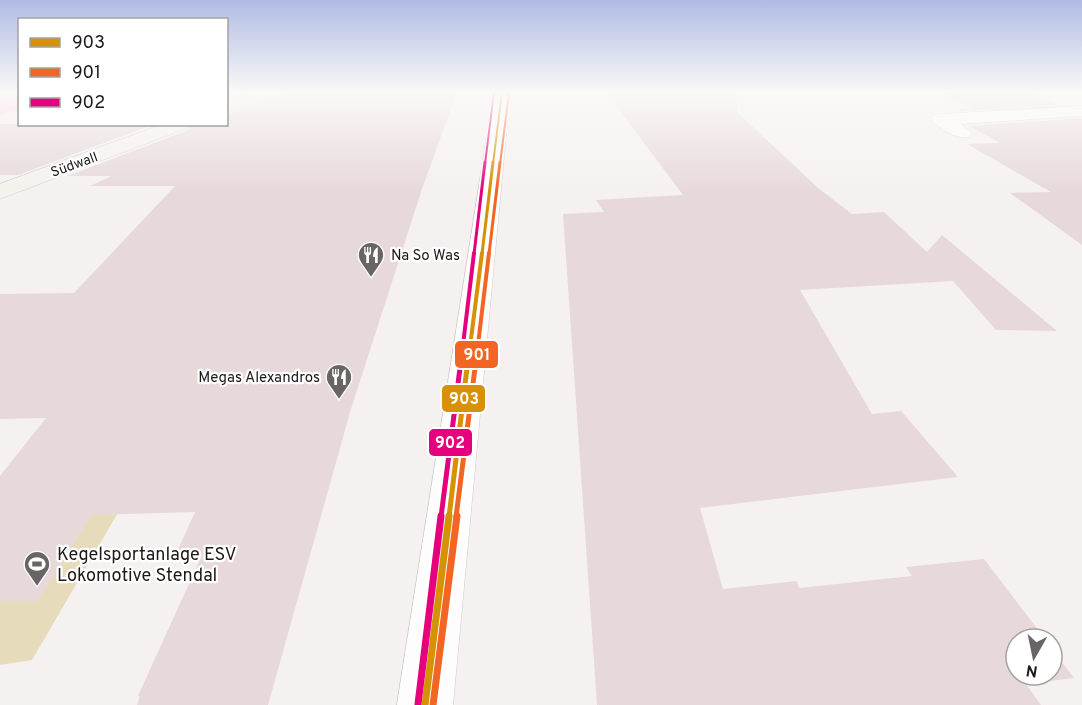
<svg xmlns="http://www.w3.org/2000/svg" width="1082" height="705" viewBox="0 0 1082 705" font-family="Overpass,sans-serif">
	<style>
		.green { fill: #e6dcbc }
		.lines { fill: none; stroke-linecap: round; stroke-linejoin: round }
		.river { fill: #fbc5db; fill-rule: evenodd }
		.building { fill: #e7d9d9 }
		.minor-casing { stroke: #cecaca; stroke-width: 1 }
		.major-casing { stroke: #cecccb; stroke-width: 1 }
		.minor { fill: #fefdfd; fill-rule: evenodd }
		.major { fill: #f5f1ed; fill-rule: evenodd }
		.bus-1-far4-casing { stroke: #fff; stroke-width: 4.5 }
		.bus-1-far3-casing { stroke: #fff; stroke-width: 6 }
		.bus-1-far2-casing { stroke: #fff; stroke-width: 8 }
		.bus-1-far1-casing { stroke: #fff; stroke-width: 10 }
		.bus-1-casing { stroke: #fff; stroke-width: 11 }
		.bus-2-far4-casing { stroke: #fff; stroke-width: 4.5 }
		.bus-2-far3-casing { stroke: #fff; stroke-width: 6 }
		.bus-2-far2-casing { stroke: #fff; stroke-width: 8 }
		.bus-2-far1-casing { stroke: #fff; stroke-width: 10 }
		.bus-2-casing { stroke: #fff; stroke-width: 11 }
		.bus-3-far4-casing { stroke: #fff; stroke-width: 4.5 }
		.bus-3-far3-casing { stroke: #fff; stroke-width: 6 }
		.bus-3-far2-casing { stroke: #fff; stroke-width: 8 }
		.bus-3-far1-casing { stroke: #fff; stroke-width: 10 }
		.bus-3-casing { stroke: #fff; stroke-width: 11 }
		.bus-1-far4 { stroke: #d69104; stroke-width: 2 }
		.bus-1-far3 { stroke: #d69104; stroke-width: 3 }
		.bus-1-far2 { stroke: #d69104; stroke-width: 4 }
		.bus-1-far1 { stroke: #d69104; stroke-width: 5 }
		.bus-1 { stroke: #d69104; stroke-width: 7 }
		.bus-2-far4 { stroke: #f26522; stroke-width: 2 }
		.bus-2-far3 { stroke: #f26522; stroke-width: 3 }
		.bus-2-far2 { stroke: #f26522; stroke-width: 4 }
		.bus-2-far1 { stroke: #f26522; stroke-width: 5 }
		.bus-2 { stroke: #f26522; stroke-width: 7 }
		.bus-3-far4 { stroke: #e5007d; stroke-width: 2 }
		.bus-3-far3 { stroke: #e5007d; stroke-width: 3 }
		.bus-3-far2 { stroke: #e5007d; stroke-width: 4 }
		.bus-3-far1 { stroke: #e5007d; stroke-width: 5 }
		.bus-3 { stroke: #e5007d; stroke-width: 7 }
		.labels { text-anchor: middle; stroke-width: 4.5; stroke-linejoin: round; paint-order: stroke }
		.far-street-label { font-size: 14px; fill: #1c1918; stroke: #fff }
		.poi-label { font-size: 15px; fill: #1c1918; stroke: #fff; text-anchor: start }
		.near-poi-label { font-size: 18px; fill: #1c1918; stroke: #fff; text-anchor: start }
		.line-badge { stroke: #fff; stroke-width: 2 }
		.badge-label { font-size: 16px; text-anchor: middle; font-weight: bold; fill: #fff }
	</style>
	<rect width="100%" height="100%" fill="#f5f1f0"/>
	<path class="green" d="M140,475L32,660L0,665V481Z"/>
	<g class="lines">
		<path class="river" d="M0,92H20V110L0,115Z"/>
	</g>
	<g class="building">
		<path d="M283,92H457L422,189L351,409L268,705H137L140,696H138L202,555L175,556L195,512L92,515L37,602L0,601V476L46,418L0,419V294L74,293L175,186H90L112,176H68L188,130L192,124H226V115L280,97Z"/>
		<path d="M606,92H736L737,112L818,188L852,214L884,212L927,252L942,235L1057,331L996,330L953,281L800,290L872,414L901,411L958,477L700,508L723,589L797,581L799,588L912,576L906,567L984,559L1045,639H1016V675H1052V649L1074,678L1026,684L1041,705H597L563,214L604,212L596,200L683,195Z"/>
		<path d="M940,92H1029L1058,105L961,111L959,109H973Z"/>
		<path d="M1082,118V245L1010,193L1051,192L967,144L1000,143L969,126Z"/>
		<path d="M0,124H155L18,175H0Z"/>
	</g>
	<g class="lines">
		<g class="minor-casing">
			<g id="minor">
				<path d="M494,92H510L453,705H397Z"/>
				<path d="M1082,106V116L961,124L972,133L970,137C957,140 939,129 931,119L934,115L940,114Z"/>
			</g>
		</g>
		<g class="major-casing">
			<g id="major">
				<path d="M256,92H281L279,95L226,113V102Z"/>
				<path d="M163,124H190L187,128L0,199V184Z"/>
			</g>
		</g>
		<use href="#minor" class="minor"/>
		<use href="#major" class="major"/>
		<g class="bus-1-far4-casing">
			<path id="bus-1-far4" d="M493,164L502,92"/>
		</g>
		<g class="bus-1-far3-casing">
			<path id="bus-1-far3" d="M482,254L493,162"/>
		</g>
		<g class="bus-1-far2-casing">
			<path id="bus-1-far2" d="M467,370L482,253"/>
		</g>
		<g class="bus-1-far1-casing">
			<path id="bus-1-far1" d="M449,517L467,368"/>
		</g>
		<g class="bus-1-casing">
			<path id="bus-1" d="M425,705L449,516"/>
		</g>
		<g class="bus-2-far4-casing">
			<path id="bus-2-far4" d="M500,164L509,93"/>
		</g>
		<g class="bus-2-far3-casing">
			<path id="bus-2-far3" d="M489,254L500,162"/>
		</g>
		<g class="bus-2-far2-casing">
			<path id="bus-2-far2" d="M475,370L489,253"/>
		</g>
		<g class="bus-2-far1-casing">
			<path id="bus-2-far1" d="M456,517L475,368"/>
		</g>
		<g class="bus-2-casing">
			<path id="bus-2" d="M433,705L457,516"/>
		</g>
		<g class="bus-3-far4-casing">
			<path id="bus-3-far4" d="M485,164L494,92"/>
		</g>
		<g class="bus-3-far3-casing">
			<path id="bus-3-far3" d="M474,254L485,162"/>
		</g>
		<g class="bus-3-far2-casing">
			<path id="bus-3-far2" d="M460,370L474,253"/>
		</g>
		<g class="bus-3-far1-casing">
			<path id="bus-3-far1" d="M441,517L460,368"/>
		</g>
		<g class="bus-3-casing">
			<path id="bus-3" d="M418,704L441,516"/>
		</g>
		<use href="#bus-1-far4" class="bus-1-far4"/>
		<use href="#bus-1-far3" class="bus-1-far3"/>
		<use href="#bus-1-far2" class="bus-1-far2"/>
		<use href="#bus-1-far1" class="bus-1-far1"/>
		<use href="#bus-1" class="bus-1"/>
		<use href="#bus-2-far4" class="bus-2-far4"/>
		<use href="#bus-2-far3" class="bus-2-far3"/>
		<use href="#bus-2-far2" class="bus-2-far2"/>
		<use href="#bus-2-far1" class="bus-2-far1"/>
		<use href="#bus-2" class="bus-2"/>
		<use href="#bus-3-far4" class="bus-3-far4"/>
		<use href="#bus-3-far3" class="bus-3-far3"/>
		<use href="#bus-3-far2" class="bus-3-far2"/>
		<use href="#bus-3-far1" class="bus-3-far1"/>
		<use href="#bus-3" class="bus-3"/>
	</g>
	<linearGradient id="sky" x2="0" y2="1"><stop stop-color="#afbbe3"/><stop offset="0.48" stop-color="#faf9f8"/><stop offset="1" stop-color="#faf9f8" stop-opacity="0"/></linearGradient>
	<rect width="1082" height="191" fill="url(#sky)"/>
	<defs>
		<g id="restaurant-pin" transform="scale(1.35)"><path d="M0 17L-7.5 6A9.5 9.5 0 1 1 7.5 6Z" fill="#686564" stroke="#fff"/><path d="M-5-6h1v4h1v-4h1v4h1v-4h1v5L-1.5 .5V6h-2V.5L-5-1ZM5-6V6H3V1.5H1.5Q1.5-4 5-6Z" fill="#fff"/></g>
		<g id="stadium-pin" transform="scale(1.35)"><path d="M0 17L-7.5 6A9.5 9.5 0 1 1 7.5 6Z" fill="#686564" stroke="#fff"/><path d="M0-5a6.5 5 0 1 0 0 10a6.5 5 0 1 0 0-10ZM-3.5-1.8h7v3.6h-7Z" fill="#fff"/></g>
	</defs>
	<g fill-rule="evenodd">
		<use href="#restaurant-pin" x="371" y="255"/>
		<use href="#restaurant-pin" x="339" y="377"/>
		<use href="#stadium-pin" x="37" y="564"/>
	</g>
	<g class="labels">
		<g class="far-street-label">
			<text transform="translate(74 164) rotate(-20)" y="5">Südwall</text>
		</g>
		<g class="poi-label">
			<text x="391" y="260">Na So Was</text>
			<text x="320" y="382" text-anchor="end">Megas Alexandros</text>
		</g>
		<g class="near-poi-label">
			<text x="57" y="560">Kegelsportanlage ESV<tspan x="57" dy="21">Lokomotive Stendal</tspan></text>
		</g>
	</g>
	<g class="line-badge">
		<rect x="454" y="340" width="45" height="29" rx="6" fill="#f26522"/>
		<rect x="441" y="384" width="45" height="29" rx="6" fill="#d69104"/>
		<rect x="428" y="428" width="45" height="29" rx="6" fill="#e5007d"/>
	</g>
	<g class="badge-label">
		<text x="477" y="360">901</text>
		<text x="464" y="404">903</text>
		<text x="450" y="448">902</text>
	</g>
	<rect x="18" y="18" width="210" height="108" fill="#ffffff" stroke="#a4a3a3" stroke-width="1.5"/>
	<rect x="30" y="38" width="30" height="9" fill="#d69104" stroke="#a4a3a3" stroke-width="1.5"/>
	<text x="72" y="48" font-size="18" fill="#1c1918">903</text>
	<rect x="30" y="68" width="30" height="9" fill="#f26522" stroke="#a4a3a3" stroke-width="1.5"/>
	<text x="72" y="78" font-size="18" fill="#1c1918">901</text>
	<rect x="30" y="98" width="30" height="9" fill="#e5007d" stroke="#a4a3a3" stroke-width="1.5"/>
	<text x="72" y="108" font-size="18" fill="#1c1918">902</text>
	<g transform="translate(1034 657) rotate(189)"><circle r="28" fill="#ffffff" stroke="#a4a3a3" stroke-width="1.5"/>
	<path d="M0-4.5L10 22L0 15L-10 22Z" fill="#686564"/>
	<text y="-9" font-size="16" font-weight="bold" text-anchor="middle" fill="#1c1918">N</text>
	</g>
</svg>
